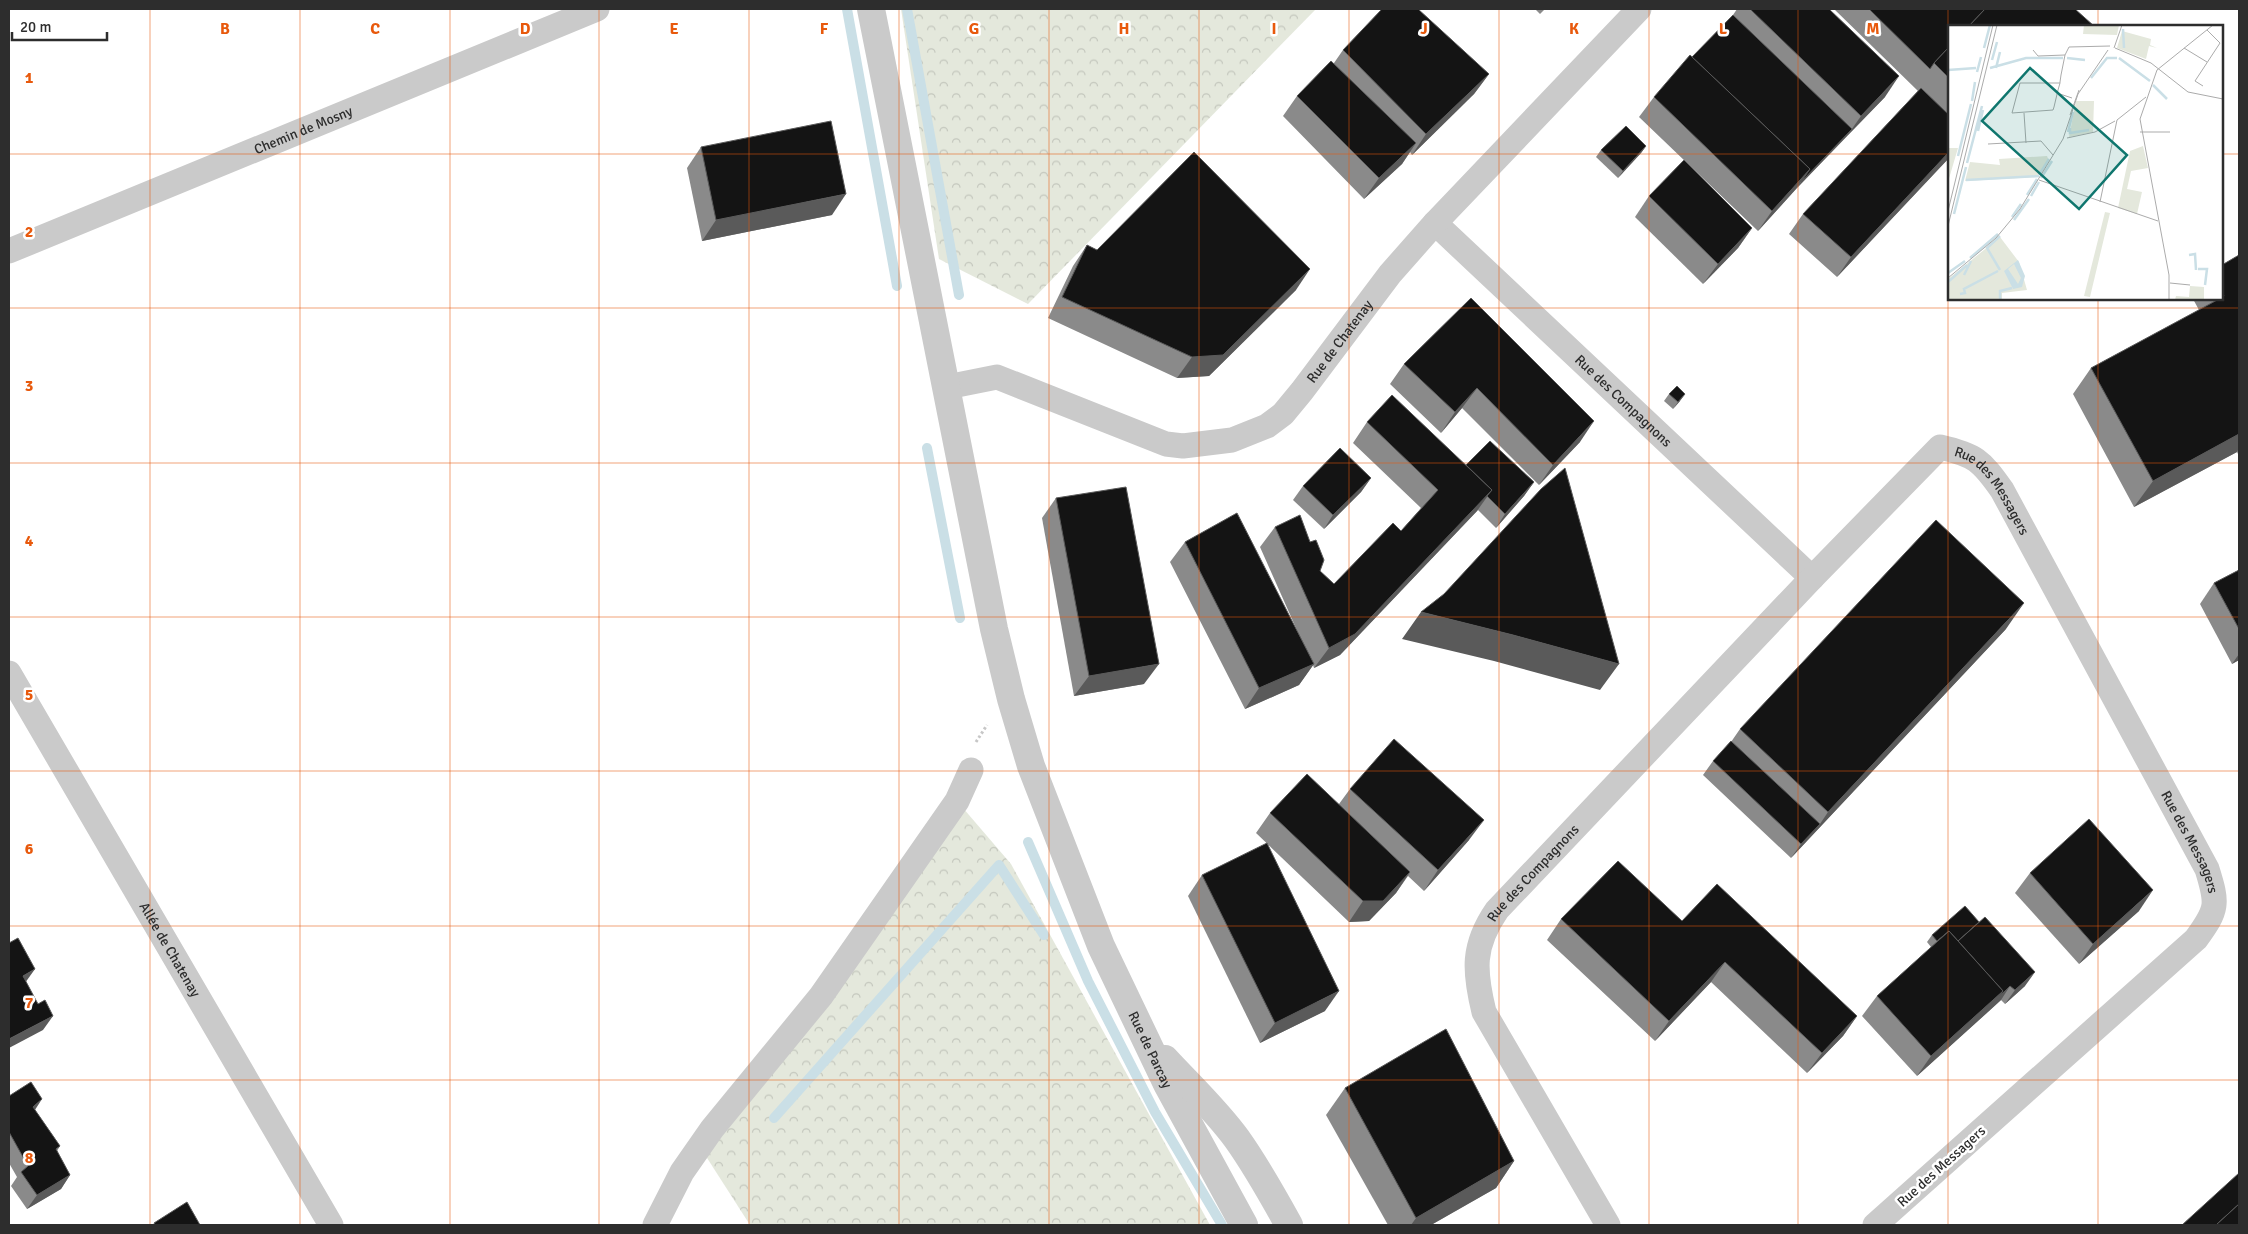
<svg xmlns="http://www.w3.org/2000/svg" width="2248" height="1234" viewBox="0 0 2248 1234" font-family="Signika,sans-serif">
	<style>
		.forest { fill: url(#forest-crowns) }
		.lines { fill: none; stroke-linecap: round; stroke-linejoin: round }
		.stream { stroke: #cadfe6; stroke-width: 10 }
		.path { stroke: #c7c7c7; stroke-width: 3; stroke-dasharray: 2.5 2.5; stroke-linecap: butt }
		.minor { stroke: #cacaca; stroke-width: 25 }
		.tertiary { stroke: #cacaca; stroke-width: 28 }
		.wall { fill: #8a8a8a }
		.shaded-wall { fill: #5a5a5a }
		.building { fill: #141414; stroke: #5a5a5a }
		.grid { fill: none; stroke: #e8590c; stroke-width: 1; stroke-opacity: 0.55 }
		.labels { text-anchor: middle; stroke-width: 5; stroke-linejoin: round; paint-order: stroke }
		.street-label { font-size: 14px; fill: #2d2d2d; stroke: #fff }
		.inset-river { fill: none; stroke: #cadfe6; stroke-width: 2.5 }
		.inset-road { fill: none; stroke: #ababab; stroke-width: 1 }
		.view { fill: #0f766e; fill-opacity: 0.15; stroke: #0f766e; stroke-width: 2.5 }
		.inset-edge { fill: none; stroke: #2d2d2d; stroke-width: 2.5 }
		.grid-label { font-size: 16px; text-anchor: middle; font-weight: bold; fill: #e8590c; stroke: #fff; stroke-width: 5; stroke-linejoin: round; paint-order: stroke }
	</style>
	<defs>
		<pattern id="forest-crowns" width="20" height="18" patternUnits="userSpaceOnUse" patternTransform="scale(1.25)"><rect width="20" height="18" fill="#e4e8dc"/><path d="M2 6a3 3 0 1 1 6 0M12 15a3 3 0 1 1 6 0" fill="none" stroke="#c4c7bd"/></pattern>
	</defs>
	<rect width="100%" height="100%" fill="#fff"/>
	<g class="forest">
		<path d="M901,9H1316L1028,304L939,259Z"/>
		<path d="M957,801L1011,864L1210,1225H750L700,1147Z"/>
	</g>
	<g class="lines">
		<g class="stream">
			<path d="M847,9L897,286"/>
			<path d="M907,9L959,295"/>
			<path d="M927,448L960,618"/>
			<path d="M1028,842L1088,981L1155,1112L1222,1225"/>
			<path d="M774,1118L999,865L1044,935"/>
		</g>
		<path class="path" d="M976,742L987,725"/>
		<g class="minor">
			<path id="s1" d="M1435,223L1812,578"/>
			<path id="s2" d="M9,251L597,9"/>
			<path id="s3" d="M947,387L997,377L1166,444L1183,446L1232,440L1267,426L1283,414L1302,391L1390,274L1435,223L1639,9"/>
			<path id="s4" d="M9,673L331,1225"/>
			<path d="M655,1225L682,1172L712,1129L821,996L957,801L971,770"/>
			<path id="s5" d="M1608,1225L1484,1012C1474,971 1472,946 1497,910L1812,578L1940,447C1975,455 1981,460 2002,490L2207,869C2218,904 2218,909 2196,939L1875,1225"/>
		</g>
		<g class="tertiary">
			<path id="s6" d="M871,9L994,629L1011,699L1031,766L1101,946L1167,1084L1244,1225"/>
			<path d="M1165,1059C1189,1085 1216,1110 1237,1139C1257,1167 1273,1196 1289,1225"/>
		</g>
	</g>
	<g class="wall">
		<path d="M1535,9H1545L1540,14Z"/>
		<path d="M1737,9H1829L1885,97L1796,189L1758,231L1639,117L1654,97L1733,15Z"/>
		<path d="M1834,9H2075L1949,26V158L1837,277L1789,234L1803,214L1918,91Z"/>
		<path d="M1343,50L1489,74L1474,94L1412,155L1410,152L1402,164L1364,199L1283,116L1297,96L1334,63Z"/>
		<path d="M1646,146L1641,153L1618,178L1596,157L1601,150Z"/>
		<path d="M701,147L832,215L702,241L687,168Z"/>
		<path d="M1649,196L1752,228L1738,248L1703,284L1635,217Z"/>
		<path d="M1087,245L1097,250L1296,290L1209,376L1177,378L1048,318L1073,266Z"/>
		<path d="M2239,255V456L2237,452L2134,507L2073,394L2091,368L2199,310L2193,299H2222V265Z"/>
		<path d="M1471,298L1580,442L1539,485L1462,408L1441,433L1390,384L1404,364Z"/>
		<path d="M1669,394L1680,401L1673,409L1664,401Z"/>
		<path d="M1367,422L1466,465L1534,482L1524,496L1496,528L1478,510L1340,655L1314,668L1313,665L1299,685L1245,709L1170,562L1185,542L1304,646L1260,547L1275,527L1334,584L1401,531L1421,508L1353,443Z"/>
		<path d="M1371,478L1361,492L1324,529L1293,500L1303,486Z"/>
		<path d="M1056,498L1144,684L1074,696L1042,518Z"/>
		<path d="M2239,570V660L2232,664L2200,604L2214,583Z"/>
		<path d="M2006,629L1791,858L1703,775L1713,761L1731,742L1740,729Z"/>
		<path d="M1350,789L1469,840L1424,891L1408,876L1396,893L1369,921L1349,922L1256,833L1270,813L1339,804Z"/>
		<path d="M2030,873L2139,911L2079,964L2015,893Z"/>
		<path d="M1202,875L1325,1011L1260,1043L1188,896Z"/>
		<path d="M1561,919L1682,921L1857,1016L1843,1036L1807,1073L1711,982L1655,1041L1547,940Z"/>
		<path d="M1932,935L2025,986L2005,1004L2001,1000L1989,1011L1917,1076L1862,1016L1877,996L1931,947L1927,942Z"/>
		<path d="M1345,1088L1514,1161L1496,1188L1431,1225H1388L1326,1115Z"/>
		<path d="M9,1096L35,1110L60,1146L57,1151L70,1175L61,1189L27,1209L11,1186L17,1177L9,1163Z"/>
	</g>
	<g class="shaded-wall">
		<path d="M1489,74L1474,94L1412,155L1426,134Z"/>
		<path d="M1899,76L1885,97L1847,136L1861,116Z"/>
		<path d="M1852,129L1847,136L1796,189L1801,182Z"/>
		<path d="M1416,143L1402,164L1364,199L1379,178Z"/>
		<path d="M1646,146L1641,153L1618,178L1623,171Z"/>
		<path d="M1949,152V158L1837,277L1851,257Z"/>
		<path d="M1810,169L1796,189L1758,231L1772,211Z"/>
		<path d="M846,194L832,215L702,241L716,220Z"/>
		<path d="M1752,228L1738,248L1703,284L1718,264Z"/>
		<path d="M1310,269L1296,290L1209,376L1177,378L1192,357Z"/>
		<path d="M1477,388L1462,408L1441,433L1455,412Z"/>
		<path d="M1685,394L1680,401L1673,409L1678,402Z"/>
		<path d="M1594,421L1580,442L1539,485L1553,465Z"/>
		<path d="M2239,434V448L2237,452L2134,507L2153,481Z"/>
		<path d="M1371,478L1361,492L1324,529L1333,515Z"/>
		<path d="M1534,482L1524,496L1496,528L1505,514Z"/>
		<path d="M1492,490L1477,511L1340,655L1314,668L1329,648Z"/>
		<path d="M2024,603L2006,629L1791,858L1801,844L1820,824L1828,812Z"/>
		<path d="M1421,612L1513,635L1619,664L1600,690L1494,661L1402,639Z"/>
		<path d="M2239,654V660L2232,664Z"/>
		<path d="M1159,664L1144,684L1074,696L1089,676Z"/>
		<path d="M1314,664L1299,685L1245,709L1259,688Z"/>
		<path d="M1484,820L1469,840L1424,891L1438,870Z"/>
		<path d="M1410,872L1396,893L1369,921L1349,922L1363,901Z"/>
		<path d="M2153,890L2139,911L2079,964L2093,944Z"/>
		<path d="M1725,962L1711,982L1655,1041L1669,1021Z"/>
		<path d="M35,969L25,983L23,976Z"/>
		<path d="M2035,972L2025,986L2005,1004L2015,990Z"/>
		<path d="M2010,986L2001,1000L1989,1011L1917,1076L1931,1056L2003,991Z"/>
		<path d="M1339,991L1325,1011L1260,1043L1275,1023Z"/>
		<path d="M53,1016L43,1030L9,1048V1039Z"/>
		<path d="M1857,1016L1843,1036L1807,1073L1822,1053Z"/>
		<path d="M42,1099L33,1113V1107Z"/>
		<path d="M1514,1161L1496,1188L1431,1225H1411L1416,1218Z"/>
		<path d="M70,1175L61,1189L27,1209L37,1195Z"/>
	</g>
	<g class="building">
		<path d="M1382,9H1418L1489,74L1426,134L1343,50Z"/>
		<path d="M1750,9H1829L1899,76L1861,116Z"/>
		<path d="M1869,9H1985L1969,26H1949V47L1934,63L1930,69Z"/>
		<path d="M1985,9H2075L2094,26H1969Z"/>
		<path d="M1733,15L1852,129L1801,182L1810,169L1692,57Z"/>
		<path d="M1949,47V78L1934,63Z"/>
		<path d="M1690,55L1810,169L1772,211L1654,97Z"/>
		<path d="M1331,61L1416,143L1379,178L1297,96Z"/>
		<path d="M1921,88L1949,115V152L1851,257L1803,214Z"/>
		<path d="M831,121L846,194L716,220L701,147Z"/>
		<path d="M1626,126L1646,146L1623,171L1601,150Z"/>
		<path d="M1194,152L1310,269L1223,355L1192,357L1062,297L1087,245L1097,250Z"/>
		<path d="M1684,160L1752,228L1718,264L1649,196Z"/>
		<path d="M2239,255V434L2153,481L2091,368L2219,299H2222V297L2224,296L2222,292V265Z"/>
		<path d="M1471,298L1594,421L1553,465L1477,388L1455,412L1404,364Z"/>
		<path d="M1677,386L1685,394L1678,402L1669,394Z"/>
		<path d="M1392,395L1492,490L1355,634L1329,648L1275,527L1300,515L1310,542L1316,540L1324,560L1320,571L1334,584L1393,523L1401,531L1438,490L1367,422Z"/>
		<path d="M1490,441L1534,482L1505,514L1487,496L1492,490L1466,465Z"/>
		<path d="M1340,448L1371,478L1333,515L1303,486Z"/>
		<path d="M1565,468L1619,664L1513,635L1421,612L1444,594L1541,489Z"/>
		<path d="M1126,487L1159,664L1089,676L1056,498Z"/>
		<path d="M1237,513L1314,664L1259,688L1185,542Z"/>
		<path d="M1936,520L2024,603L1828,812L1740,729Z"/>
		<path d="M2239,570V629L2214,583Z"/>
		<path d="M1394,739L1484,820L1438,870L1350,789Z"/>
		<path d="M1731,741L1820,824L1801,844L1713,761Z"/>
		<path d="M1307,774L1410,872L1383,901H1363L1270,813Z"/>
		<path d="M2089,819L2153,890L2093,944L2030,873Z"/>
		<path d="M1267,843L1339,991L1275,1023L1202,875Z"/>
		<path d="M1618,861L1682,921L1717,884L1857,1016L1822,1053L1725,962L1669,1021L1561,919Z"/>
		<path d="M1965,906L1979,922L1958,941L1949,931L1937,941L1932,935Z"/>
		<path d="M1985,917L2035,972L2015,990L2010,986L1999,997L2003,991L1958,941Z"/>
		<path d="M1949,931L2003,991L1931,1056L1877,996Z"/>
		<path d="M18,938L35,969L23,976L38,1004L45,1000L53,1016L9,1039V943Z"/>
		<path d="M1446,1029L1514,1161L1416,1218L1345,1088Z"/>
		<path d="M31,1082L42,1099L33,1107L60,1146L56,1149L70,1175L37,1195L21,1172L28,1166L9,1132V1096Z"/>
		<path d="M2239,1173V1204L2216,1225H2182Z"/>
		<path d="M187,1202L200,1225H155L154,1223Z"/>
		<path d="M2239,1204V1225H2216Z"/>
	</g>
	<path class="grid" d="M150,9V1225M300,9V1225M450,9V1225M599,9V1225M749,9V1225M899,9V1225M1049,9V1225M1199,9V1225M1349,9V1225M1499,9V1225M1649,9V1225M1798,9V1225M1948,9V1225M2098,9V26M9,154H1949M2222,154H2239M2098,299V1225M9,308H2239M9,463H2239M9,617H2239M9,771H2239M9,926H2239M9,1080H2239"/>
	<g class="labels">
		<g class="street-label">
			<text dy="5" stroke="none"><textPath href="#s2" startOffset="318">Chemin de Mosny</textPath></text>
			<text dy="5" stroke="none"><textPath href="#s3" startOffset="449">Rue de Chatenay</textPath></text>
			<text dy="5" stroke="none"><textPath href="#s1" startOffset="259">Rue des Compagnons</textPath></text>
			<text dy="5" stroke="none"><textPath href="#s5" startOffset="1066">Rue des Messagers</textPath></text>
			<text dy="5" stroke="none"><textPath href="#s5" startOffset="1472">Rue des Messagers</textPath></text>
			<text dy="5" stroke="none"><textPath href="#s5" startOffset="405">Rue des Compagnons</textPath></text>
			<text dy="5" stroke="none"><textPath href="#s4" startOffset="320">Allée de Chatenay</textPath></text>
			<text dy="5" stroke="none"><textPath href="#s6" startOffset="1082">Rue de Parcay</textPath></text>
			<text transform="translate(1941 1166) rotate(-42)" y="5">Rue des Messagers</text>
		</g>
	</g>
	<g transform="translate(1948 25)">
		<rect width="275" height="275" fill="#fff"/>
		<path d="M136,0H171L169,10L135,9ZM174,6L203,14L202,20L209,23L201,21L198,34L169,23ZM195,121L200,143L183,146L179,164L194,167L189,189L170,183L182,126ZM242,261L256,262V275H227L228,271L241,272Z" fill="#e4e8dc"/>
		<path d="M128,76H146L145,107L121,112ZM0,123H10L0,157ZM99,131L101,136L90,152L17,156L22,137L52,140L51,134ZM157,187L162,188L142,272L136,271ZM52,212L71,237L79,265L54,268V275H0V254Z" fill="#e4e8dc"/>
		<path d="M70,235L77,251L74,262L65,264L56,246ZM66,239L73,253L70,259L60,244Z" fill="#cadfe6" fill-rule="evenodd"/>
		<path class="inset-river" d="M175,4L176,23M36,23L42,0M119,33L137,35M171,33L202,56M44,35L49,17M42,43L78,33H115M48,43L52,27M0,45L28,43M29,47L33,32M143,53L159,33H169M205,60L219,74M24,76L27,57M122,103V108L141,105M30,106L35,85M120,107L125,87M10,131L23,79M19,138L34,81M91,150L101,134M93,153L104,136M18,155L91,151M79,170L89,154M83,171L91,157M6,189L18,142M64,192L73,179M66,195L81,174M241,230L247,229L248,245M22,233L50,209M250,244H259L257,260M52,245L39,223L52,211M0,248L17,236M16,250L23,236M0,257L19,240M12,269L17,268L16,264L50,246M52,275V266L64,263"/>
		<path class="inset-road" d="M166,23L174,0M167,23L203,38L240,67L275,74M236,23L259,37M85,25L90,31L117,30L121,22L162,21M112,58H72L64,88L105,85L106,82L110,65L112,58V57L113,50L117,30M255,61L247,56L272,18L259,5M109,68L124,73M76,88L78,118M122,90L131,65M192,107H222M119,113L147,107L167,96M40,119L93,116L105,130M91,155L210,196M152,177L169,95L198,72M0,186L45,0M0,201L49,0M0,253L48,213L72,184L115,114L130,69L160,25M222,258L242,260M221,275V250L192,94L209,45L265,0"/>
		<path class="view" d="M82,43L179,130L131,184L34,96Z"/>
		<rect width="275" height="275" class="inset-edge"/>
	</g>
	<g class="grid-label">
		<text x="225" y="34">B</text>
		<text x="375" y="34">C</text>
		<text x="525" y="34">D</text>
		<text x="674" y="34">E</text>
		<text x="824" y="34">F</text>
		<text x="974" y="34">G</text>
		<text x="1124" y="34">H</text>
		<text x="1274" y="34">I</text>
		<text x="1424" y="34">J</text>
		<text x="1574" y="34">K</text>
		<text x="1723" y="34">L</text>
		<text x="1873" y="34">M</text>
		<text x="29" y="83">1</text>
		<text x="29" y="237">2</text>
		<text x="29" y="391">3</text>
		<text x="29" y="546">4</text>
		<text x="29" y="700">5</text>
		<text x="29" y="854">6</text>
		<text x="29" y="1008">7</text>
		<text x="29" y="1163">8</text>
	</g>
	<rect width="2248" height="1234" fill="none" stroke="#2d2d2d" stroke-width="20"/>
	<path d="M12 32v8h95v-8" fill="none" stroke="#2d2d2d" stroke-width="2.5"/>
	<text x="20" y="32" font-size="15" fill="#2d2d2d" stroke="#ffffff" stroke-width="4" paint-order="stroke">20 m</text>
</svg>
